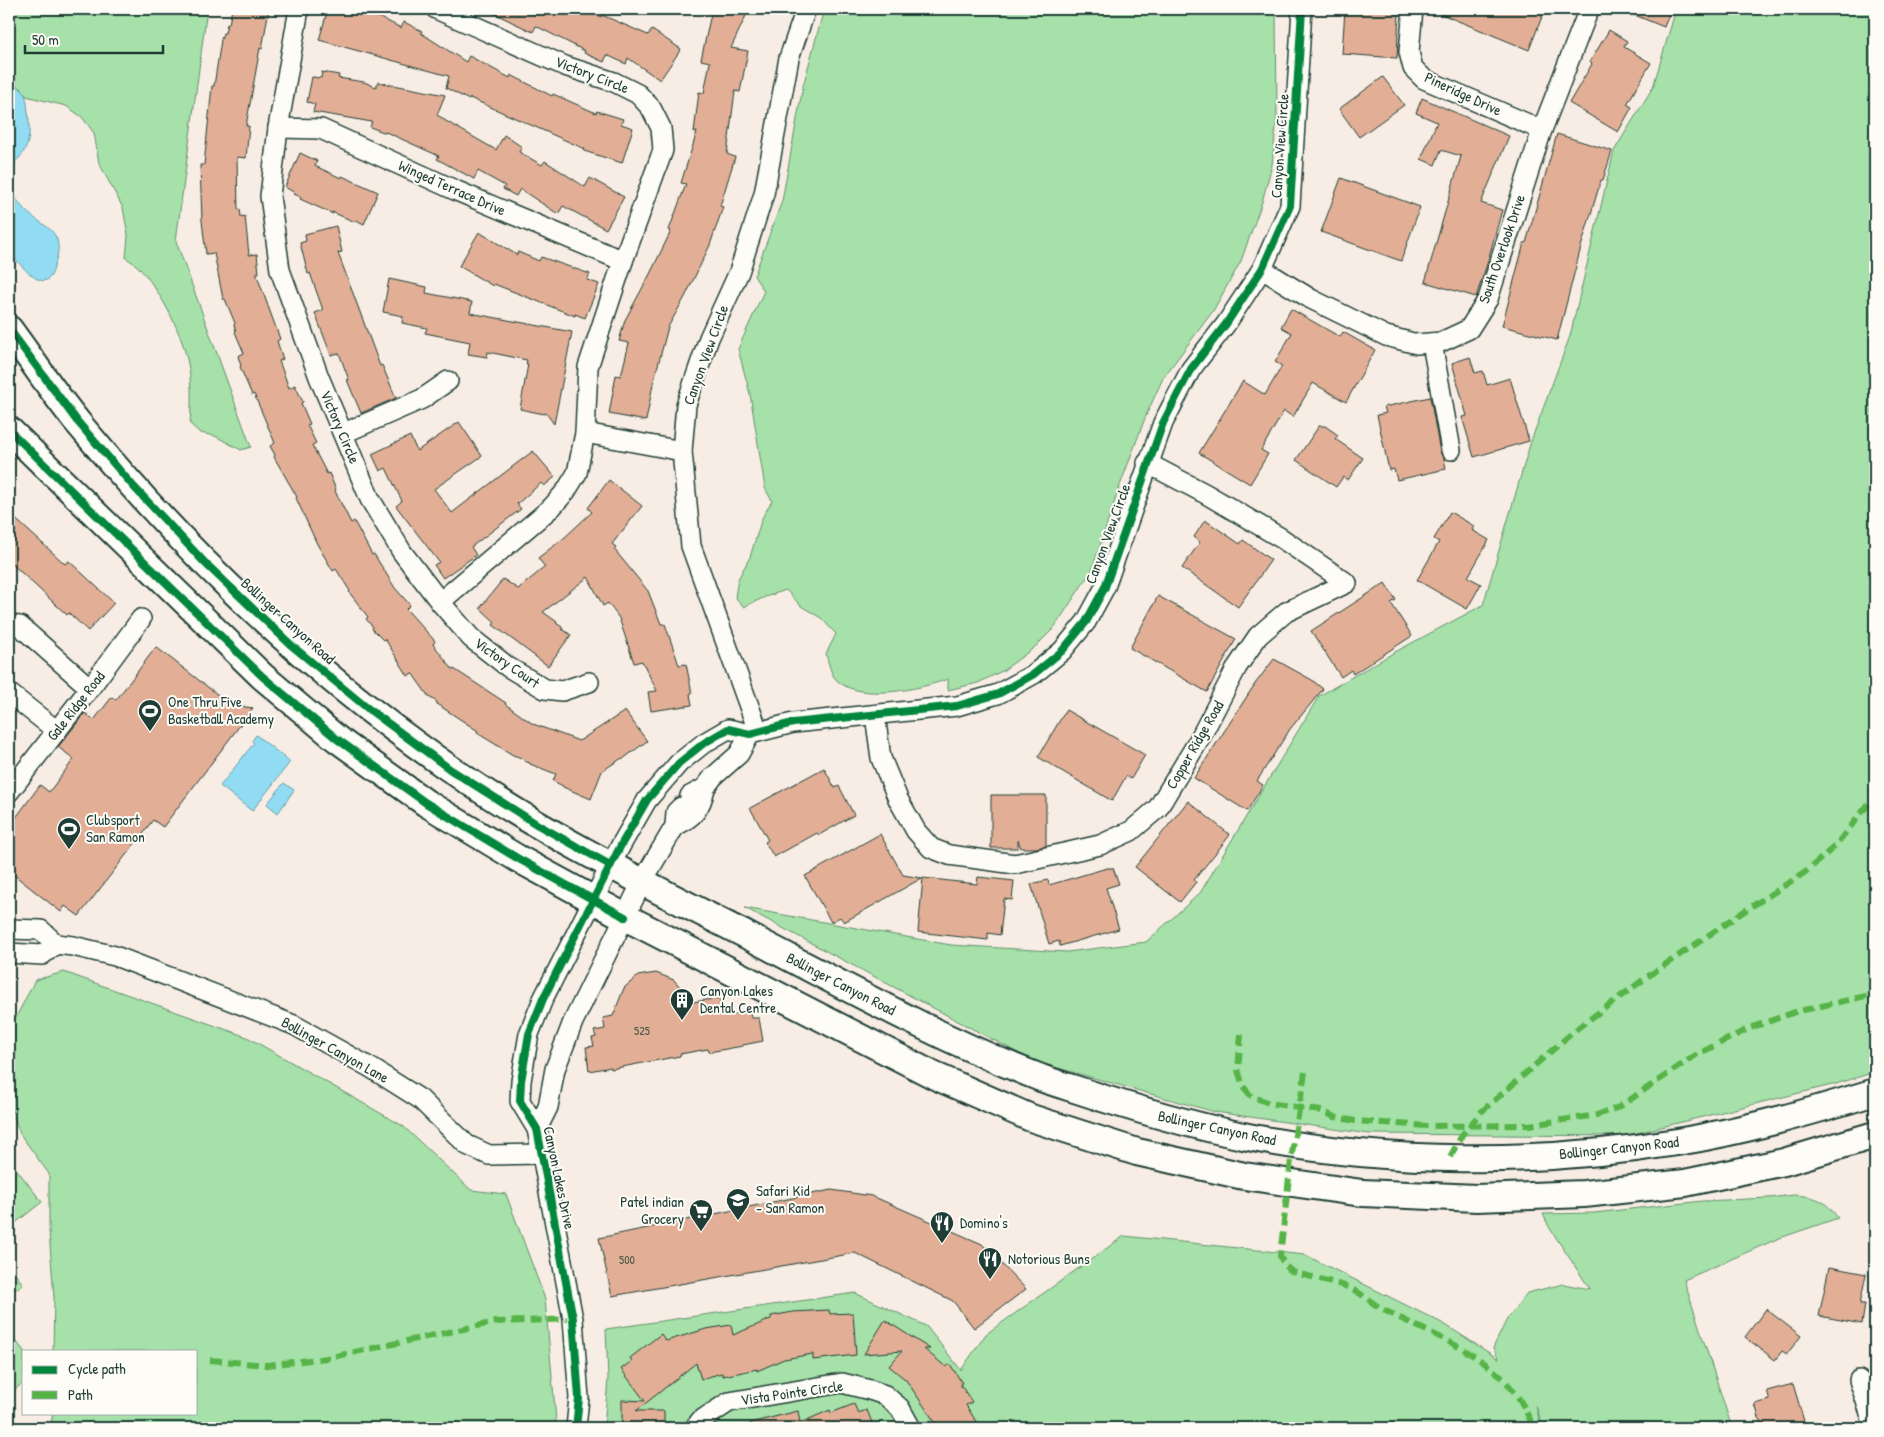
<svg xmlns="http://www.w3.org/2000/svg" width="1884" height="1437" viewBox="0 0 1884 1437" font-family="'Patrick Hand',sans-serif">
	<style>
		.green { fill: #a5e1a8; stroke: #628f6e }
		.water { fill: #92dcf3; stroke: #649ca7 }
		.building { fill: #e2af96; stroke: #1f3d34 }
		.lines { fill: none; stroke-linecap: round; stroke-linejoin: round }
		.street-casing { stroke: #1f3d34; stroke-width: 22 }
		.secondary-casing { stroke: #1f3d34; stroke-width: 30 }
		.street { stroke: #fdfcf7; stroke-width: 19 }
		.secondary { stroke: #fdfcf7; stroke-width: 26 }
		.quiet { stroke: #55b346; stroke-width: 6; stroke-dasharray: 12 6; stroke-linecap: butt }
		.cycleway-casing { stroke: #fdfcf7; stroke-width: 11 }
		.cycleway { stroke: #00873e; stroke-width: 8 }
		.labels { text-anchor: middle; stroke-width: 4; stroke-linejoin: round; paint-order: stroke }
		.number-label { font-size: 12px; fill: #505a4c }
		.street-label { font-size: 15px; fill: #1f3d34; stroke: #fdfcf7 }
		.poi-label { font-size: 15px; fill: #1f3d34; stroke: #fdfcf7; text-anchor: start }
	</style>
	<rect width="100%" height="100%" fill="#f8ede4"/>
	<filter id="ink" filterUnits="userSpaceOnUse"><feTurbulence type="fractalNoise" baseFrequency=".02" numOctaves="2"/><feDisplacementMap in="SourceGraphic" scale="10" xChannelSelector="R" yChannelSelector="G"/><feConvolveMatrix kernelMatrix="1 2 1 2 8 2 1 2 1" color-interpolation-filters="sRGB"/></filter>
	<g filter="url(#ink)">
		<g class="green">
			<path d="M9,9H207L176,241L251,447L241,450L215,436L200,433L190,424C191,408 192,393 190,377C187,342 164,296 141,270C137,265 131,261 126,258L128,235L123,208L99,163L94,133L82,117L66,106L26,96L21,88L9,82Z"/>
			<path d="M824,9H1276L1277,117L1272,165L1262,202L1241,261L1213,311L1163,378L1145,418L1118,491L1092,570L1054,628L1035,647L1004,670L978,683L948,690V679C921,689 854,704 834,677C830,671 828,661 826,654L836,634L821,618L801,606L786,590L765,597L744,607L735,597L738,579L750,557L762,518L772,501L765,488L750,394L738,349L764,291L754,276L782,201L803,86Z"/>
			<path d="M1676,9H1875V1072L1836,1084L1625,1136L1369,1134L1215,1112L1033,1061L745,908L951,945L1067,952L1146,942L1200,893L1319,696L1395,652L1483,605L1531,441L1570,336L1614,151L1653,87Z"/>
			<path d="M64,972L247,1037L403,1126L471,1190L506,1194L545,1299L556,1420L555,1428H50L53,1413H196V1351H53L54,1298L49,1231V1174L20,1134L9,1102V1031L35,980Z"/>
			<path d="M11,1162L42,1202L9,1228V1164Z"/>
			<path d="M1794,1195C1817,1197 1824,1199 1838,1218L1777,1239L1684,1280L1732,1428H1543L1536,1406L1541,1428H604L608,1378L606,1329L855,1293L926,1326L961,1370L986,1334L1124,1236L1305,1255L1444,1324L1499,1359L1493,1348L1507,1319L1527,1293L1563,1284L1590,1289L1549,1227L1543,1214L1594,1213L1703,1201L1769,1198Z"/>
			<path d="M9,1266L23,1284L9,1295Z"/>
			<path d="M9,1332L24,1351V1382L9,1394Z"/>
		</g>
		<g class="water">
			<path d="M9,82C13,84 19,86 22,90C27,96 27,104 28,112C31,136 30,152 9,167Z"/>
			<path d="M9,179C12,195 20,207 33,217C43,225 57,230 58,245C59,252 56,260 54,267C47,301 18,262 9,251Z"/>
			<path d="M256,735L290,762L252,811L220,786L254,743L252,741Z"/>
			<path d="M284,783L294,790L278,813L267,804Z"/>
		</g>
		<g class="building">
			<path d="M232,9H269L262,49L260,48L246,126H249L246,158L237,157L238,210L240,209L241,217L245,216L249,255L257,254L259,273H256L280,339L277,341L283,359L279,361L289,388L295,385L303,402L301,403L310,424L307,425L316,443L312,445L327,474L329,473L336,490L335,491L351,523L354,521L372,555L374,554L395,588L410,605L406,609L435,641L433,644L453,670L454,669L506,703L505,704L533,724L579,741L625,711L647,741L623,759L622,758L602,771L591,799L563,787V786L553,781L556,774L530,764V763L524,761V759L513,755L477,733L478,731L437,704V702L429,697L412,673L408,676L385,639L383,640L372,629L373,627L366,619L368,617L349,592L350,591L336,569L333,571L317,544L296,498L297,497L274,457L275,455L270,446L275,443L254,394L252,395L240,367L241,366L238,356L244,353L235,332L236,331L234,325L235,323L225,299H223L214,253L206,254L202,221L200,165H204L211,96L212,86H214L221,40L223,33H225L227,24H229Z"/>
			<path d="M328,9H348L381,18L401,28L404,22L422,31L421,33L466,62L469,56L510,78L511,75L552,96L553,94L596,113L597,111L623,119L621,124L633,128L622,163L584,151L585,149L470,98L469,100L446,88L449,76L319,40Z"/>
			<path d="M485,9H584L601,17L602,15L648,35L652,30L681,49L660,80L628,58L626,64L607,55L604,62L584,53L585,51L536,26L533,32Z"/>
			<path d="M712,9H749L731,48L748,51L740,92L735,91L727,154L735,157L720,206L723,207L710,245L685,297L668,327L653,384L646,421L609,414L616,375L621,376L629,343L619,341L625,320L650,274L671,231L669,230L686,184L681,183L697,132H694L699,92L704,93L710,62L701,60Z"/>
			<path d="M1345,9H1399L1397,58L1342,54Z"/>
			<path d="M1429,9H1545L1529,50Z"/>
			<path d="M1620,9H1671L1664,27Z"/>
			<path d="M1609,30L1627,41L1624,47L1651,63L1627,104L1632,107L1618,132L1569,103L1592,64L1590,62Z"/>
			<path d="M322,72L339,75L338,78L364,82L376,87L378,82L445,95L437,115L444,119V120L496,150L504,135L522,147L519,152L542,165L545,161L585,187L590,178L624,197L606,229L563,206L558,214L520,189L516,196L503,189L505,186L478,171L474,179L437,159L439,156L386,132V133L370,127L372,122L313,112L315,104L307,102L312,77L321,78Z"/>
			<path d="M1383,77L1404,105L1359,137L1339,109Z"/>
			<path d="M1422,98L1509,136L1481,203L1502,210L1487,264L1476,297L1425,282L1461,156L1441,150L1435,165L1421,159L1437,122L1416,113Z"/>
			<path d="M1557,134L1612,151L1603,180H1601L1581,247L1557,340L1502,326L1524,243H1526Z"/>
			<path d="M300,153L317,161L315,166L341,178L342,176L378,192L364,224L356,220L355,222L332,212L333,214L300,199L301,197L294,194L295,193L285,187Z"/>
			<path d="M1341,178L1420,207L1401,261L1321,232Z"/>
			<path d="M336,226L342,252L338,253L380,366L382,365L396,398L361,413L347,380H349L339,353L331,355L321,329L315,313L323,310L310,273L308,274L300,243L306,241L305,234Z"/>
			<path d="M479,232L517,255L518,252L539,261L541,257L590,274L587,280L599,284L585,318L575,314V316L494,284L493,286L459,266Z"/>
			<path d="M389,279L427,287L426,293L472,302L470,313L572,332L554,424L546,413L544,414L520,409L528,364H526L527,360L488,352L487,357L468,354L470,342L425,333L427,328L402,323L403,316L383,312Z"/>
			<path d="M1291,309L1340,337L1343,332L1375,350L1346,402L1313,383L1293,417L1284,411L1261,450L1268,454L1250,484L1199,453L1243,381L1265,395L1282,366L1275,362L1292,333L1281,327Z"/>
			<path d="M1470,357L1475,373L1483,371L1487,385L1510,378L1529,441L1474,457L1462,417L1467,416L1452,363Z"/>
			<path d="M1430,397L1440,452L1444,458L1446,469L1397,480L1394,469L1389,470L1377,415L1386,413L1384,407Z"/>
			<path d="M459,422L482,456L434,489L452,513L533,451L555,477L544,486L541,483L517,504L521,509L471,547L476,555L443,578L434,565L439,562L396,506L402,501L386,468L380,471L372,454L410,436L417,451Z"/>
			<path d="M1319,426H1325L1338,435L1335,439L1363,458L1348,480L1343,477L1336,487L1296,460Z"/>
			<path d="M609,480L642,506L612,544L616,547L614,549L648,591L661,624H665L679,665L686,664L692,693L690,694L692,705L651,711L648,692L657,691L642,661L634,663L619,618L608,603L603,606L588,577L543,612L557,622L556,623L562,627V629L571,635L548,666L493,625L495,622L480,608L503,579L518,589L545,567L538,558L564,538L592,512L588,508Z"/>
			<path d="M1450,512L1474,526L1472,530L1489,540L1468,577L1481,584L1467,609L1417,580L1439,542L1434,539Z"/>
			<path d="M9,513L65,564L69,561L114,603L88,631L69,613L67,615L9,561Z"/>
			<path d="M1205,520L1240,544L1243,540L1271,560L1238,607L1182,568L1200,542L1194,537Z"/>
			<path d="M1385,583L1396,600L1391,603L1412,636L1353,674L1351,670L1341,677L1311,631Z"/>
			<path d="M1158,596L1236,639L1207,692L1130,648Z"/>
			<path d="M156,647L231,705L253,708L163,827L153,820L79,916L65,906L61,912L9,871V827L40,785L49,792L74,759L58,747L85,713L94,720L112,697L116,700Z"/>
			<path d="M1274,659L1312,680L1323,689L1290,729L1257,781L1263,785L1247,811L1194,778L1255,684Z"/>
			<path d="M1066,710L1145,755L1131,779L1126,776L1112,801L1038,757Z"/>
			<path d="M824,768L835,788L839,786L854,815L819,835L817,833L774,857L765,842L768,840L750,808Z"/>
			<path d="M991,795H1046V846L1036,848H1021L1018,840V848H991Z"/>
			<path d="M1188,801L1230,835L1194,880L1196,882L1180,902L1135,867Z"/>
			<path d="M880,834L903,875L922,878L844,922L840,917L831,922L805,876Z"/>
			<path d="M1107,868H1113L1119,884L1106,888L1119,929L1060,946L1059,941L1049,944L1031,884L1048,880L1049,885Z"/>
			<path d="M978,877L1014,881L1012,900L1004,899L1000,935L988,933V940L918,932L923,878L977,884Z"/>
			<path d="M656,973L674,980L693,1002L719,998L723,1016L750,1012L751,1018H759L763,1041L743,1045V1046L709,1052L708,1049L680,1054V1056L611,1069V1067L589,1071L586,1047L594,1046L592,1038L596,1037L594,1031L605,1029L603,1018L613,1016L624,988L638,976Z"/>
			<path d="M831,1190L872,1196L982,1244L1026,1289L974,1328L953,1301L855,1253L612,1296L599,1238Z"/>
			<path d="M1829,1267L1866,1274L1860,1304H1865L1862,1324L1819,1316Z"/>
			<path d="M1766,1309L1801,1336L1787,1354L1782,1351L1775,1360L1745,1337Z"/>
			<path d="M829,1310L830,1314L853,1313L856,1355L813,1360V1354L784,1359L757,1371V1369L723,1376L722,1373L701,1379L696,1363L636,1411H664V1427L622,1426V1400L645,1401L621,1369L632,1361L630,1358L661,1334L666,1341L706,1329L731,1325L733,1335L771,1319V1316L793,1312Z"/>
			<path d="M885,1320L930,1349H924L946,1367L950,1364L962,1383L960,1384L972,1402L966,1405L980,1428H939L906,1380L889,1366L902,1351L864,1354Z"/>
			<path d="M1793,1384L1806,1428H1762L1755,1404L1770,1400L1767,1391Z"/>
			<path d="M854,1404L858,1413L867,1410L874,1428H750V1423L798,1411L800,1423L830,1410L831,1413Z"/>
		</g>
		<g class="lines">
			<g class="street-casing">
				<g id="street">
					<path d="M299,9L278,128L270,196L280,270L319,377L370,499L402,552L440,602L471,638L508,667L545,689L562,691L589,682"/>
					<path d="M436,9L565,66L614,82L638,94L651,108L661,128L663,150L623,261L588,367L585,433L577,473L566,491L552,507L440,602"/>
					<path d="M1413,9L1409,52L1413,68L1424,79L1542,130"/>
					<path d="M278,128L321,129L457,191L623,261"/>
					<path d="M1262,269L1311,299L1386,336L1417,344L1441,342L1469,329L1488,299L1542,130L1589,9"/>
					<path d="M1432,343L1451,450"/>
					<path d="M344,433L422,399L448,381"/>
					<path d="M585,433L682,451"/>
					<path d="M9,625L20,626L90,688"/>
					<path d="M9,693L57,731"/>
					<path d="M875,715L881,758L898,799L916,831L931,848L949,855L1015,864L1100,845L1131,831L1158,808L1199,740L1237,667L1258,636L1286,612L1347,583L1281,538L1206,494L1147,463"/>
					<path d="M758,731L691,546L682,451L686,405L709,338L739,272L764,194L789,58L806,9"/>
					<path d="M9,792L90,688L141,619"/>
					<path d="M690,796L705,788L713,777L739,754L750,734"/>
					<path d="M675,826C694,817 701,808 705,788"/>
					<path d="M9,929L41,930L56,944L73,946L115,956L294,1025L371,1068L420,1099L467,1145L489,1155L541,1154"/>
					<path d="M9,953L42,955L56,944"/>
					<path d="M537,1129L548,1107L555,1069L573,1022L642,882L675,826L676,812L681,807"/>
					<path d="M1859,1380L1875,1428"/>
					<path d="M576,1428L579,1398L573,1319L537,1129L520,1101L521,1081L529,1034L543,999L621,845L647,800L679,763L704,743L728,729L750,734L793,723L957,706L998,694L1034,674L1062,651L1086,622L1105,587L1163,423L1191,369L1226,324L1262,269L1290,206L1302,9"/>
					<path d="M695,1428L700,1421L729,1402L842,1383L870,1390L885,1395L900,1408L911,1428"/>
				</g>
			</g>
			<g class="secondary-casing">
				<g id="secondary">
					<path d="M9,329C32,360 54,394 79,424C187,554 310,672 449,768C543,834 648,885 750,937C845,986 940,1039 1041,1078C1061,1085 1082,1091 1102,1098C1150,1113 1198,1127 1248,1137C1388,1164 1536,1165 1677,1142C1744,1131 1810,1112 1875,1092"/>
					<path d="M9,430L262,676L337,739L426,803L517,858L625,917L935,1076L1031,1118L1137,1152L1244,1176L1362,1193L1477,1198L1584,1194L1685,1183L1784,1162L1875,1135"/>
				</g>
			</g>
			<use href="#street" class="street"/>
			<use href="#secondary" class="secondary"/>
			<g class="quiet">
				<path d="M1241,1034L1238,1070L1243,1086L1251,1096L1269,1103L1321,1111L1335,1117L1355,1121L1426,1126L1529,1125L1597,1115L1619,1107L1696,1055L1750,1028L1795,1012L1875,994"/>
				<path d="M1305,1072L1291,1160L1280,1256C1283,1263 1286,1268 1293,1272C1311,1277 1330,1281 1348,1287C1361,1292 1373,1305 1386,1311C1437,1338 1499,1356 1526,1411C1528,1416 1532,1422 1533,1428"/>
				<path d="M1450,1157L1462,1135L1481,1112L1579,1027L1647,977L1740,914L1807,871L1835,846L1875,796"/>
				<path d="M210,1360L267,1365L327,1358L496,1322L573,1319"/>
			</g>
			<g class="cycleway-casing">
				<g id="cycleway">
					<path d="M9,329L77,421L134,487L205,563L291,645L366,707L451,770L538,825L610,865"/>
					<path d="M9,430L262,676L337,739L426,803L517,858L625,917"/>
					<path d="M576,1428L579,1398L573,1319L537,1129L520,1101L521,1081L529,1034L543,999L621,845L647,800L679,763L704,743L728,729L750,734L793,723L957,706L998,694L1034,674L1062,651L1086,622L1105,587L1163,423L1191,369L1226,324L1262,269L1290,206L1302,9"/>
				</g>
			</g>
			<use href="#cycleway" class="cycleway"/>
		</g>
	</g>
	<defs>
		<g id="stadium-pin" transform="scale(1.25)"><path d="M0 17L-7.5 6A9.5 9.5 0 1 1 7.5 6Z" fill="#1f3d34" stroke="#fdfcf7"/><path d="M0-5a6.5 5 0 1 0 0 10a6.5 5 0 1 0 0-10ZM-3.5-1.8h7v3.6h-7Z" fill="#fff"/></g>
		<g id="building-pin" transform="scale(1.25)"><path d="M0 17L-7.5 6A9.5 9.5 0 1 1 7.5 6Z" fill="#1f3d34" stroke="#fdfcf7"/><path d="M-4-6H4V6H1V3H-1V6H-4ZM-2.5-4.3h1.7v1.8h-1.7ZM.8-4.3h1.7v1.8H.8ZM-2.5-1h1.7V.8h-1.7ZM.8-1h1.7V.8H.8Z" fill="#fff"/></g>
		<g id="school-pin" transform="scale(1.25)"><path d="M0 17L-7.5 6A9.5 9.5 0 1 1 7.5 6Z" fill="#1f3d34" stroke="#fdfcf7"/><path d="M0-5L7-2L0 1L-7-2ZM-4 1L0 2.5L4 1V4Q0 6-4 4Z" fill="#fff"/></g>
		<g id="supermarket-pin" transform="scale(1.25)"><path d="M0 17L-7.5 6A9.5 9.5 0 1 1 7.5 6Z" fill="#1f3d34" stroke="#fdfcf7"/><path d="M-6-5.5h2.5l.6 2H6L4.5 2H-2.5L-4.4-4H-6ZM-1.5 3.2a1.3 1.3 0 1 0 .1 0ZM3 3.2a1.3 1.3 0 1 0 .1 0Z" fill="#fff"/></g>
		<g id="restaurant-pin" transform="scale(1.25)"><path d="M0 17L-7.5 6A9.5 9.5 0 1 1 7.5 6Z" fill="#1f3d34" stroke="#fdfcf7"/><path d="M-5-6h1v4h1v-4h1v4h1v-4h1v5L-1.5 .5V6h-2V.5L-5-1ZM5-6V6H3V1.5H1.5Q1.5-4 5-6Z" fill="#fff"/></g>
	</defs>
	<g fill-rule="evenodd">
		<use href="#stadium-pin" x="150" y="711"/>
		<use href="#stadium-pin" x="69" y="829"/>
		<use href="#building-pin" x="682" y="1000"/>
		<use href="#school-pin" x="738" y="1200"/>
		<use href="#supermarket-pin" x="701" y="1211"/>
		<use href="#restaurant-pin" x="942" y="1223"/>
		<use href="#restaurant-pin" x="990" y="1259"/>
	</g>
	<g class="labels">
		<g class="number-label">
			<text x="642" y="1035">525</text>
			<text x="627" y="1264">500</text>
		</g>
		<g class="street-label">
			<text transform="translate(592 75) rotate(21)" y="5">Victory Circle</text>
			<text transform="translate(1463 94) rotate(25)" y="5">Pineridge Drive</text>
			<text transform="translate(1280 146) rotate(-86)" y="5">Canyon View Circle</text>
			<text transform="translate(452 188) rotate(24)" y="5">Winged Terrace Drive</text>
			<text transform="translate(1502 249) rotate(-71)" y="5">South Overlook Drive</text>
			<text transform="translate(706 355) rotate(-70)" y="5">Canyon View Circle</text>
			<text transform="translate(340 427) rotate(67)" y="5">Victory Circle</text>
			<text transform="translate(1108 534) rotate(-70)" y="5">Canyon View Circle</text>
			<text transform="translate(288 621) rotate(42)" y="5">Bollinger Canyon Road</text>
			<text transform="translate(507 663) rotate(35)" y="5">Victory Court</text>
			<text transform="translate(76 706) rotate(-52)" y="5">Gale Ridge Road</text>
			<text transform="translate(1195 745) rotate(-60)" y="5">Copper Ridge Road</text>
			<text transform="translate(841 984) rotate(27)" y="5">Bollinger Canyon Road</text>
			<text transform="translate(335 1050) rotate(29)" y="5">Bollinger Canyon Lane</text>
			<text transform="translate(1217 1128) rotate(12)" y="5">Bollinger Canyon Road</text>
			<text transform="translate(1619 1148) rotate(-6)" y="5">Bollinger Canyon Road</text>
			<text transform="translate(559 1178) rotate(78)" y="5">Canyon Lakes Drive</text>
			<text transform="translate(792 1393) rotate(-8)" y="5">Vista Pointe Circle</text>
		</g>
		<g class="poi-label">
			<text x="168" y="707">One Thru Five<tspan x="168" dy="17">Basketball Academy</tspan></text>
			<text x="86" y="825">Clubsport<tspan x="86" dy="17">San Ramon</tspan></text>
			<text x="700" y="996">Canyon Lakes<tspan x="700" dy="17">Dental Centre</tspan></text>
			<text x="756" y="1196">Safari Kid<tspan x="756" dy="17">- San Ramon</tspan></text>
			<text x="684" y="1207" text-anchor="end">Patel indian<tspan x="684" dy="17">Grocery</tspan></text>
			<text x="960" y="1228">Domino's</text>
			<text x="1008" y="1264">Notorious Buns</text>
		</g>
	</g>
	<rect width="1884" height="1437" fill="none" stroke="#fdfcf7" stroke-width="30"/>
	<rect x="15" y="15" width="1854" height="1407" fill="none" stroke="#1f3d34" stroke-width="2" filter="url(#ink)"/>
	<rect x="22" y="1350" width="175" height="65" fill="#fdfcf7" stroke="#a4b0a9"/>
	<rect x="32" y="1366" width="25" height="8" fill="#00873e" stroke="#a4b0a9"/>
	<text x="68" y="1374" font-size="15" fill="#1f3d34">Cycle path</text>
	<rect x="32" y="1391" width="25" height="8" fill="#55b346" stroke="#a4b0a9"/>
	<text x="68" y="1400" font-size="15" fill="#1f3d34">Path</text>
	<path d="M25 45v8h138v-8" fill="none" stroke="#1f3d34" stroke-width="2.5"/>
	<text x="32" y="45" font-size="15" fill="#1f3d34" stroke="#fdfcf7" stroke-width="4" paint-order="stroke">50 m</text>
</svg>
